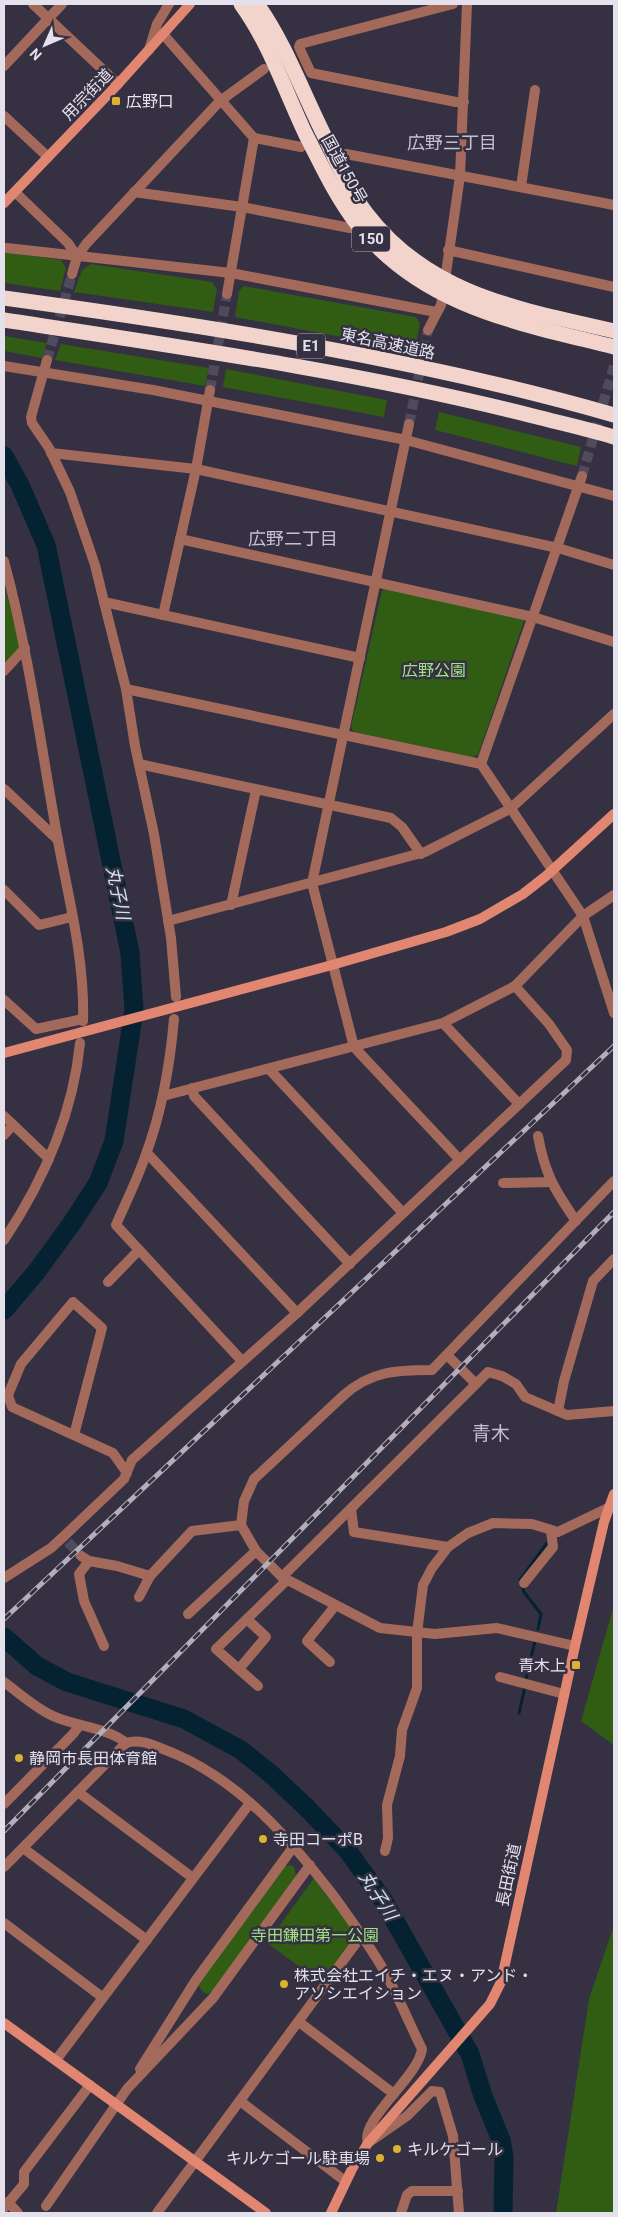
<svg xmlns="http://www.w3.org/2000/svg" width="618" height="2217" viewBox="0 0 618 2217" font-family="Roboto,'Noto Sans JP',sans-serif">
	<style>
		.green { fill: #305c14 }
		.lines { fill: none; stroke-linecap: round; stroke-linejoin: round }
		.stream { stroke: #042231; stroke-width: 3 }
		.river { stroke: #042231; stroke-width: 19 }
		.street-tunnel { stroke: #4f4b5c; stroke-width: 10; stroke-dasharray: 10 5; stroke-linecap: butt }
		.street { stroke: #a36a5b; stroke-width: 10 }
		.secondary { stroke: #e18670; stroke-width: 10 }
		.highway { stroke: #f2d4cd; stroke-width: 15 }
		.rail-casing { stroke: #b2aebc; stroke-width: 5 }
		.rail { stroke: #353042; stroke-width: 3; stroke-dasharray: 9; stroke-linecap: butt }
		.poi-dot { fill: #dcb233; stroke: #353042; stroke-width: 2 }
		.labels { text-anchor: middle; stroke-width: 5; stroke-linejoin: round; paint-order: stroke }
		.shield { fill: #353042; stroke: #b0acba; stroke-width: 1 }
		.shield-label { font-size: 15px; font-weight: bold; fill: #e4e1ed }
		.street-label { font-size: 16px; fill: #e4e1ed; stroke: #353042 }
		.poi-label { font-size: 16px; fill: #e4e1ed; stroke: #353042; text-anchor: start }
		.park-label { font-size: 16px; fill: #a2e282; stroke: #353042 }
		.neighbourhood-label { font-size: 18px; fill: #c5bfd6; stroke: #353042 }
		.water-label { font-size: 18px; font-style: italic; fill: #cee3f0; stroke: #353042 }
		.quarter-label { font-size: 19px; fill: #c5bfd6; stroke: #353042 }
	</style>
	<rect width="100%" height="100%" fill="#353042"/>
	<g class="green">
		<path d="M4,252L61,260L66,268L60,291L4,283Z"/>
		<path d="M91,264L212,282L217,289L213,312L74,292L82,270Z"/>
		<path d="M244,286L416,317L420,323L415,351L235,317L239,291Z"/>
		<path d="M4,336L47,343L42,358L4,351Z"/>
		<path d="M61,344L209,368L205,386L55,360Z"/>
		<path d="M226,369L387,400L384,417L223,387Z"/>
		<path d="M439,412L581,447L577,466L435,430Z"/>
		<path d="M4,584L20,647L4,666Z"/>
		<path d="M386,588L522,619L524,621L478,755L472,757L354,732L351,727L382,590Z"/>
		<path d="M614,1605V1745L581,1721Z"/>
		<path d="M290,1865L294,1867L296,1876L213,1991L208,1994L204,1993L198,1985L285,1866Z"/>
		<path d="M314,1878L358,1937L323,1984L267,1943Z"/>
		<path d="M614,1925V2213H556L589,1999Z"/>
	</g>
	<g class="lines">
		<g class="stream">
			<path d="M538,1629L541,1614L524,1592L520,1580L547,1543"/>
			<path d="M526,1679L535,1641"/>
			<path d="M519,1713L525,1687"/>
		</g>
		<g class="river">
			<path d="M4,456L20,485L46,545L130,953L134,1010L114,1141L98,1183L72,1223L37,1271L4,1310"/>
			<path d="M4,1637L37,1666L67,1682L184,1719L241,1750L272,1775L307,1808L348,1851L383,1900L470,2054L483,2096L501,2140L504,2157L503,2213"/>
		</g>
		<g class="street-tunnel">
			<path d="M47,360L72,274"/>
			<path d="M210,390L227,294"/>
			<path d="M409,424L428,330"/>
			<path d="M582,476L614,366"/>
			<path d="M68,1542L81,1556"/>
		</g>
		<g class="street">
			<path d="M33,4L118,84"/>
			<path d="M453,4L300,44L299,47L311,73L456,102H464"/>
			<path d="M163,34L254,138L227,294"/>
			<path d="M149,50L157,24L169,4"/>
			<path d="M4,66L62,4"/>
			<path d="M4,116L48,157"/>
			<path d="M254,138L301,147"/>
			<path d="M346,154L614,205"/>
			<path d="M521,187L535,90"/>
			<path d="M15,192L68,243L77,257L86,244L220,101L264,69"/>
			<path d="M134,192L242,207L350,228L358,225"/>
			<path d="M7,248L231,273L436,312"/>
			<path d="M448,250L614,287"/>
			<path d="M72,274L77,257"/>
			<path d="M428,330L441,305L443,294L460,176L467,4"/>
			<path d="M47,360L31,417L32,423L49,448L70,492L95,565L104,602L126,689L135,746L154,834L171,938L176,997"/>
			<path d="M4,366L153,390L406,440L614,496"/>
			<path d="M409,424L312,883L354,1047L460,1160"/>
			<path d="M51,453L196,469L558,548L614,565"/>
			<path d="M180,539L533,617L614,642"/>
			<path d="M4,561C29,653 41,747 58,841C69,900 85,961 83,1021"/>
			<path d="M104,602L360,658"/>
			<path d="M163,615L196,469L210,390"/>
			<path d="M4,671L25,648"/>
			<path d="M126,689L481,764L583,916L614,895"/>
			<path d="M139,764L391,818L402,827L421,854"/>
			<path d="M481,764L582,476"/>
			<path d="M4,789L58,840"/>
			<path d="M4,890L39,925L72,917"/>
			<path d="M231,905L256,790"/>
			<path d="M168,921L425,852L510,809L614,714"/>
			<path d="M4,1000L36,1029L83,1019"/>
			<path d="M174,1019C170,1065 162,1111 146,1154C138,1178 126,1202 116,1225L242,1361"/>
			<path d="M443,1023L519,1104"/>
			<path d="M269,1069L403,1213"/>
			<path d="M192,1088L194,1096L350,1264"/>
			<path d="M163,1096L443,1023L515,986"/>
			<path d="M4,1116L49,1159"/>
			<path d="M4,1135L13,1125"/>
			<path d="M538,1136C545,1174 554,1189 576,1221"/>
			<path d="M147,1153L297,1313"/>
			<path d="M503,1183L551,1182"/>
			<path d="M4,1240C44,1180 73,1114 80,1043"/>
			<path d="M108,1282L138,1251"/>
			<path d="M447,1355L476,1384"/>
			<path d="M558,1411L564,1381L593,1281L614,1259"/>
			<path d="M74,1435L102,1328L73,1302L21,1364L8,1395L12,1407L113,1453L127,1473"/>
			<path d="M351,1509L354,1532L448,1547"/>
			<path d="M81,1556L89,1561L79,1574L84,1601L104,1646"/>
			<path d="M89,1561L117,1566L150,1576"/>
			<path d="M282,1577L488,1372L502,1376L516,1384L525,1397L567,1415L614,1411"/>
			<path d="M4,1578L51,1548L63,1537L124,1479L132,1460L297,1313L566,1060L567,1050L549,1024L515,986L583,916L614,1013"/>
			<path d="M524,1583L553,1547L551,1531"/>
			<path d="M139,1597L150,1576L192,1531L241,1525"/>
			<path d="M188,1614L256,1551"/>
			<path d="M575,1646L497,1628L435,1634L380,1628L282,1577L256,1551L241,1525L244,1501L254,1479L344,1395C371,1371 397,1370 432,1370L614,1181"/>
			<path d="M330,1662L307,1641L335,1606"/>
			<path d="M239,1669L266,1637L247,1619"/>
			<path d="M500,1677L564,1694"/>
			<path d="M4,1682C19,1693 35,1708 53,1716C74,1726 109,1728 126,1743"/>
			<path d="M258,1686L216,1649L287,1580"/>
			<path d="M78,1792L193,1878"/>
			<path d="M4,1804L73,1734L79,1726"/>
			<path d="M23,1848L147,1940"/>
			<path d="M385,1851L388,1838L387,1805L400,1756L402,1730L417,1688V1633L423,1585L432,1568L448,1547L468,1533L493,1523L532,1524L558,1532L608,1508"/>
			<path d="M4,1867L126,1743C142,1738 157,1747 173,1753C240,1781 290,1839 333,1895C352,1921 370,1946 386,1974C399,1998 410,2025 422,2049C419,2076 359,2121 368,2143L407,2116L432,2091L440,2092L453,2136L459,2213"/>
			<path d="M4,1923L102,1997"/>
			<path d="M299,2022L394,2094"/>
			<path d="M56,2060L250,1803"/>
			<path d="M140,2069L196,1980L294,1846"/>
			<path d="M240,2101L345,2181"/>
			<path d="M8,2202L18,2213"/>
			<path d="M46,2206L127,2089L213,1998L310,1865"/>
			<path d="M4,2208L24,2184V2172L90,2085"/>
			<path d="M157,2213L362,1935"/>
			<path d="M401,2213L407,2195L412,2191H458"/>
		</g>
		<g class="secondary">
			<path d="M4,203L118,84L190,4"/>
			<path d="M4,1053L332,965L446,932L480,919L523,894L546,876L614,814"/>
			<path d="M4,2023L266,2213"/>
			<path d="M331,2213L352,2169L368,2143L490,2004L501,1982L575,1646L604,1522L614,1494"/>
		</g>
		<g class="highway">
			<path d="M241,4C270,44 285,91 306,135C322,166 336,197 357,224C422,307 519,323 614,347"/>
			<path d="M257,4C285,43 302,91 324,135C337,162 349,191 367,214C430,296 521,309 614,331"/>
			<path d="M4,298C209,326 415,358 614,415"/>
			<path d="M4,320C181,347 359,372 533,416C560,423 588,429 614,437"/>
		</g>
		<g class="rail-casing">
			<g id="rail">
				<path d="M4,1619L614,1046"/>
				<path d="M4,1831L614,1212"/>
			</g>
		</g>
		<use href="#rail" class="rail"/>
	</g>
	<g class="poi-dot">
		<rect x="111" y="96" width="10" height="10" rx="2.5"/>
		<rect x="571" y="1660" width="10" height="10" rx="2.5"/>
		<circle cx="19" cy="1758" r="5"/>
		<circle cx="263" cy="1839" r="5"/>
		<circle cx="284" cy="1984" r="5"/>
		<circle cx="397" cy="2149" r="5"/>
		<circle cx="380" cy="2158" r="5"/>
	</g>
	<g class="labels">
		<g class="shield">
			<rect x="352" y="226.5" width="38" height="25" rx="4"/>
			<rect x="297" y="333.5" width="28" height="25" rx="4"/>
		</g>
		<g class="shield-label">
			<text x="371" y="244">150</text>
			<text x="311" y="351">E1</text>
		</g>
		<g class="street-label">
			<text transform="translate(87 94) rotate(-46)" y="6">用宗街道</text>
			<text transform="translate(345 169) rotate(61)" y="6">国道150号</text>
			<text transform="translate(388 343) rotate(12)" y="6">東名高速道路</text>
			<text transform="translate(508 1875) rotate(-78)" y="6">長田街道</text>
		</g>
		<g class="poi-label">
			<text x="126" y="107">広野口</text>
			<text x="566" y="1671" text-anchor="end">青木上</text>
			<text x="29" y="1764">静岡市長田体育館</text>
			<text x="273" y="1845">寺田コーポB</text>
			<text x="294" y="1981">株式会社エイチ・エヌ・アンド・<tspan x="294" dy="18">アソシエイション</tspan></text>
			<text x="407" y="2155">キルケゴール</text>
			<text x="370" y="2164" text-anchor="end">キルケゴール駐車場</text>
		</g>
		<g class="park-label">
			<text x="434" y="676">広野公園</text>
			<text x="315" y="1941">寺田鎌田第一公園</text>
		</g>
		<g class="neighbourhood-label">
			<text x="452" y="149">広野三丁目</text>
			<text x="293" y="545">広野二丁目</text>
		</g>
		<g class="water-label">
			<text transform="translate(118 893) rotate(78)" y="6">丸子川</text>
			<text transform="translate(378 1896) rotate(57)" y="6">丸子川</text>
		</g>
		<g class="quarter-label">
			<text x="491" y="1440">青木</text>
		</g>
	</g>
	<rect width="618" height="2217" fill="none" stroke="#e4e1ed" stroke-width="10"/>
	<g transform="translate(45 45) rotate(225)" stroke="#353042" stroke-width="4" paint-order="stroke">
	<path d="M0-4L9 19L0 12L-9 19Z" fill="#e4e1ed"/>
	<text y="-8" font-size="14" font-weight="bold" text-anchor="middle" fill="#e4e1ed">N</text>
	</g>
</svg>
